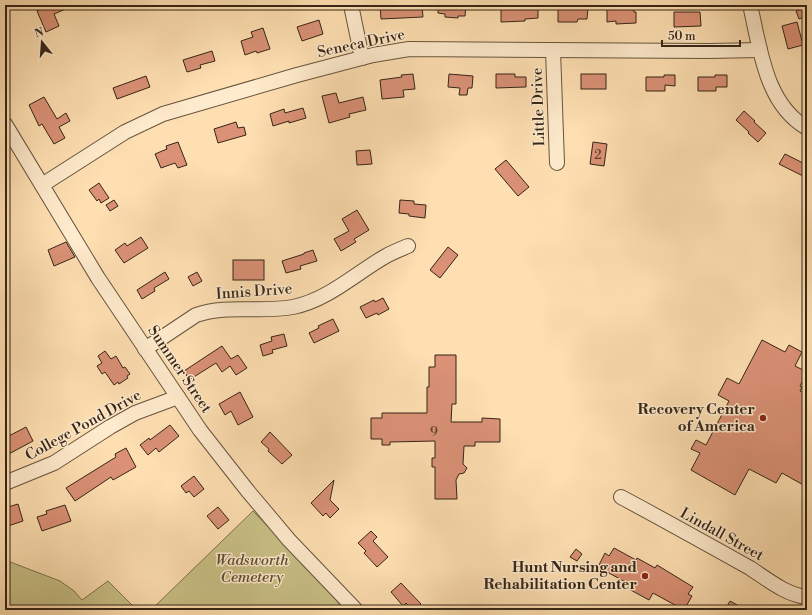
<svg xmlns="http://www.w3.org/2000/svg" width="812" height="615" viewBox="0 0 812 615" font-family="'Libre Bodoni',serif">
	<style>
		.green { fill: #c8c086; stroke: #7e724e }
		.building { fill: #da9176; stroke: #352517 }
		.lines { fill: none; stroke-linecap: round; stroke-linejoin: round }
		.minor-casing { stroke: #67543e; stroke-width: 16 }
		.minor { stroke: #feeacc; stroke-width: 14 }
		.poi-dot { fill: #8f2418; stroke: #feeacc; stroke-width: 1.5 }
		.labels { text-anchor: middle; stroke-width: 3; stroke-linejoin: round; paint-order: stroke }
		.number-label { font-size: 13px; fill: #5e402f }
		.street-label { font-size: 15px; fill: #352517; stroke: #feeacc }
		.poi-label { font-size: 15px; font-weight: bold; fill: #352517; stroke: #feeacc; text-anchor: end }
		.park-label { font-size: 15px; font-style: italic; fill: #5a4c33; stroke: #feeacc }
	</style>
	<rect width="100%" height="100%" fill="#fedfb1"/>
	<filter id="stains"><feTurbulence type="fractalNoise" baseFrequency=".005" numOctaves="4"/><feColorMatrix values="0 0 0 0 .2 0 0 0 0 .09 0 0 0 0 .02 0 0 0 .5 -.17"/></filter>
	<radialGradient id="worn" r=".72"><stop offset=".6" stop-color="#630" stop-opacity="0"/><stop offset="1" stop-color="#630" stop-opacity=".3"/></radialGradient>
	<g class="green">
		<path d="M253,511L325,586L344,610H151Z"/>
		<path d="M5,560L60,581L74,591L82,600L108,581L137,610H5Z"/>
	</g>
	<g class="building">
		<path d="M46,5H75L54,14L59,26L46,32L37,11L41,9L40,8Z"/>
		<path d="M380,5H422L423,17L381,19Z"/>
		<path d="M438,5H466L465,16H458V18L445,17V14L438,13Z"/>
		<path d="M501,5H526V7H538V18L525,19V21L501,22Z"/>
		<path d="M566,5H578V8H588L587,19H578L577,22H558V8L566,9Z"/>
		<path d="M633,7L634,12H636V23L616,24V21L607,22V9Z"/>
		<path d="M807,7V16L799,19L796,11Z"/>
		<path d="M674,12H700L701,26L674,27Z"/>
		<path d="M319,20L323,34L302,41L297,27Z"/>
		<path d="M797,22L803,45L788,49L782,26Z"/>
		<path d="M263,28L270,49L257,53L256,51L245,55L241,41L253,37L251,32Z"/>
		<path d="M212,51L215,61L200,65L201,68L187,72L183,60Z"/>
		<path d="M413,74L415,89L403,90L404,97L382,99L380,80L402,77L401,75Z"/>
		<path d="M449,74L473,76L472,88H468L467,95H459L460,88L448,87Z"/>
		<path d="M496,74H515V77H526V87L496,88Z"/>
		<rect x="581" y="74" width="25" height="15"/>
		<path d="M664,75H675V86L665,85V91H646V77H664Z"/>
		<path d="M715,75H727V87H716V91H698V77H715Z"/>
		<path d="M146,76L150,87L117,99L113,88Z"/>
		<path d="M336,93L339,103L363,97L366,110L349,114L350,117L329,123L322,96Z"/>
		<path d="M44,97L57,119L66,113L70,121L59,127L65,138L54,144L42,124L39,126L29,105Z"/>
		<path d="M303,108L306,118L289,123V121L273,126L270,114L284,109L285,113Z"/>
		<path d="M744,111L755,121L754,122L766,133L758,142L748,133L749,132L736,120Z"/>
		<path d="M236,122L238,128L244,127L246,135L218,143L214,129Z"/>
		<path d="M178,142L187,165L178,168L175,163L161,168L155,154L167,149L166,146Z"/>
		<path d="M593,142L607,144L604,166L590,164Z"/>
		<path d="M370,150L372,164L357,165L356,151Z"/>
		<path d="M785,154L807,165V178L779,164Z"/>
		<path d="M506,160L529,187L518,196L495,169Z"/>
		<path d="M99,183L109,198L101,203L99,199L97,201L89,190Z"/>
		<path d="M114,200L118,206L110,211L106,205Z"/>
		<path d="M400,200L414,201V204L426,205L425,218L409,216V214L399,213Z"/>
		<path d="M357,210L369,230L354,239L356,242L341,251L334,239L349,231L342,219Z"/>
		<path d="M141,237L148,248L124,263L115,250L125,243L127,246Z"/>
		<path d="M66,242L75,257L54,266L48,250Z"/>
		<path d="M448,247L458,255L440,278L430,270Z"/>
		<path d="M313,250L317,261L300,266L301,269L286,273L282,261L304,254V253Z"/>
		<rect x="233" y="260" width="31" height="20"/>
		<path d="M165,272L169,279L154,288L155,291L142,299L137,290Z"/>
		<path d="M197,272L202,281L193,286L188,277Z"/>
		<path d="M383,298L389,309L378,315L377,313L366,318L360,307L374,300L375,302Z"/>
		<path d="M333,319L339,331L314,343L309,333L319,328L318,326Z"/>
		<path d="M284,334L287,346L272,350L273,353L263,356L260,345L272,341L271,337Z"/>
		<path d="M762,340L785,352L789,345L802,352L795,366L807,372L800,386L802,387L800,391L807,395V487L782,473L776,483L749,469L735,495L691,470L700,453L691,449L696,440L706,445L729,401L718,395L727,378L739,384Z"/>
		<path d="M222,346L231,359L238,355L247,368L236,375L230,366L222,372L216,363L189,380L184,371Z"/>
		<path d="M105,351L111,359L116,356L123,368L125,367L130,374L127,376L128,378L119,384L118,382L114,385L105,372L102,374L97,366L102,363L98,356Z"/>
		<path d="M435,355H456V404H452L451,422H482V418L500,419V442H475V446H464L463,464L467,468L464,473L459,474L456,480L457,499H435V467H432V458H435V441L390,442V445H382V439H371V418H382V413H427V387H429V367H435Z"/>
		<path d="M240,392L253,417L238,425L231,411L225,415L219,404Z"/>
		<path d="M170,425L179,436L159,452L156,448L148,455L140,445L149,438L150,440Z"/>
		<path d="M26,427L33,441L5,456V438Z"/>
		<path d="M270,432L292,455L282,464L268,451L269,449L261,442Z"/>
		<path d="M126,448L136,467L113,480L111,477L75,501L66,488L116,457L115,454Z"/>
		<path d="M194,476L204,489L194,497L189,491L186,493L181,486Z"/>
		<path d="M334,480L330,500L339,509L330,518L326,513L323,516L311,503Z"/>
		<path d="M18,504L23,521L8,526L5,518V508Z"/>
		<path d="M65,505L71,521L42,531L37,517L47,514L46,511Z"/>
		<path d="M218,507L229,520L218,529L207,516Z"/>
		<path d="M371,531L377,537L373,541L388,557L377,567L364,553L366,551L358,543Z"/>
		<path d="M614,548L636,560L637,558L655,568L657,565L693,587L688,594L692,596L684,610L653,593L649,600L627,588L629,584L598,567L605,553L609,556Z"/>
		<path d="M576,549L582,554L577,561L570,557Z"/>
		<path d="M401,583L421,604L415,610H412L406,603L403,606L391,592Z"/>
		<path d="M730,601L746,610H725Z"/>
	</g>
	<g class="lines">
		<g class="minor-casing">
			<g id="minor">
				<path d="M351,5L362,58"/>
				<path d="M750,5C760,47 765,104 807,128"/>
				<path d="M553,50L557,163"/>
				<path d="M5,124L98,278L200,430L247,490L289,540L356,610"/>
				<path d="M42,185L125,132L163,114L297,75L373,55L409,49L708,51L760,50"/>
				<path d="M145,349L196,315C227,304 261,313 293,307C328,300 356,273 386,256C393,252 401,249 408,246"/>
				<path d="M5,483L54,463L110,427L135,413L178,397"/>
				<path d="M621,497C664,520 707,544 750,568C767,579 786,595 807,597"/>
			</g>
		</g>
		<use href="#minor" class="minor"/>
	</g>
	<g class="poi-dot">
		<circle cx="763" cy="418" r="4"/>
		<circle cx="645" cy="576" r="4"/>
	</g>
	<g class="labels">
		<g class="number-label">
			<text x="598" y="159">2</text>
			<text x="434" y="436">9</text>
		</g>
		<g class="street-label">
			<text transform="translate(361 43) rotate(-12)" y="5">Seneca Drive</text>
			<text transform="translate(538 107) rotate(-92)" y="5">Little Drive</text>
			<text transform="translate(254 291) rotate(-4)" y="5">Innis Drive</text>
			<text transform="translate(180 369) rotate(56)" y="5">Summer Street</text>
			<text transform="translate(83 425) rotate(-29)" y="5">College Pond Drive</text>
			<text transform="translate(722 534) rotate(29)" y="5">Lindall Street</text>
		</g>
		<g class="poi-label">
			<text x="755" y="414">Recovery Center<tspan x="755" dy="17">of America</tspan></text>
			<text x="637" y="572">Hunt Nursing and<tspan x="637" dy="17">Rehabilitation Center</tspan></text>
		</g>
		<g class="park-label">
			<text x="252" y="565">Wadsworth<tspan x="252" dy="17">Cemetery</tspan></text>
		</g>
	</g>
	<rect width="812" height="615" fill="none" stroke="#fedfb1" stroke-width="20"/>
	<rect x="6" y="6" width="800" height="603" fill="none" stroke="#352517" stroke-width="2"/>
	<rect x="10" y="10" width="792" height="595" fill="none" stroke="#352517"/>
	<g transform="translate(42 42) rotate(343)" stroke="#feeacc" stroke-width="3" paint-order="stroke">
	<path d="M0-3L7 15L0 10L-7 15Z" fill="#352517"/>
	<text y="-6" font-size="11" font-weight="bold" text-anchor="middle" fill="#352517">N</text>
	</g>
	<path d="M662 40v6h78v-6" fill="none" stroke="#352517" stroke-width="2"/>
	<text x="668" y="40" font-size="12" fill="#352517" stroke="#feeacc" stroke-width="3" paint-order="stroke">50 m</text>
	<rect width="100%" height="100%" filter="url(#stains)"/>
	<rect width="100%" height="100%" fill="url(#worn)"/>
</svg>
